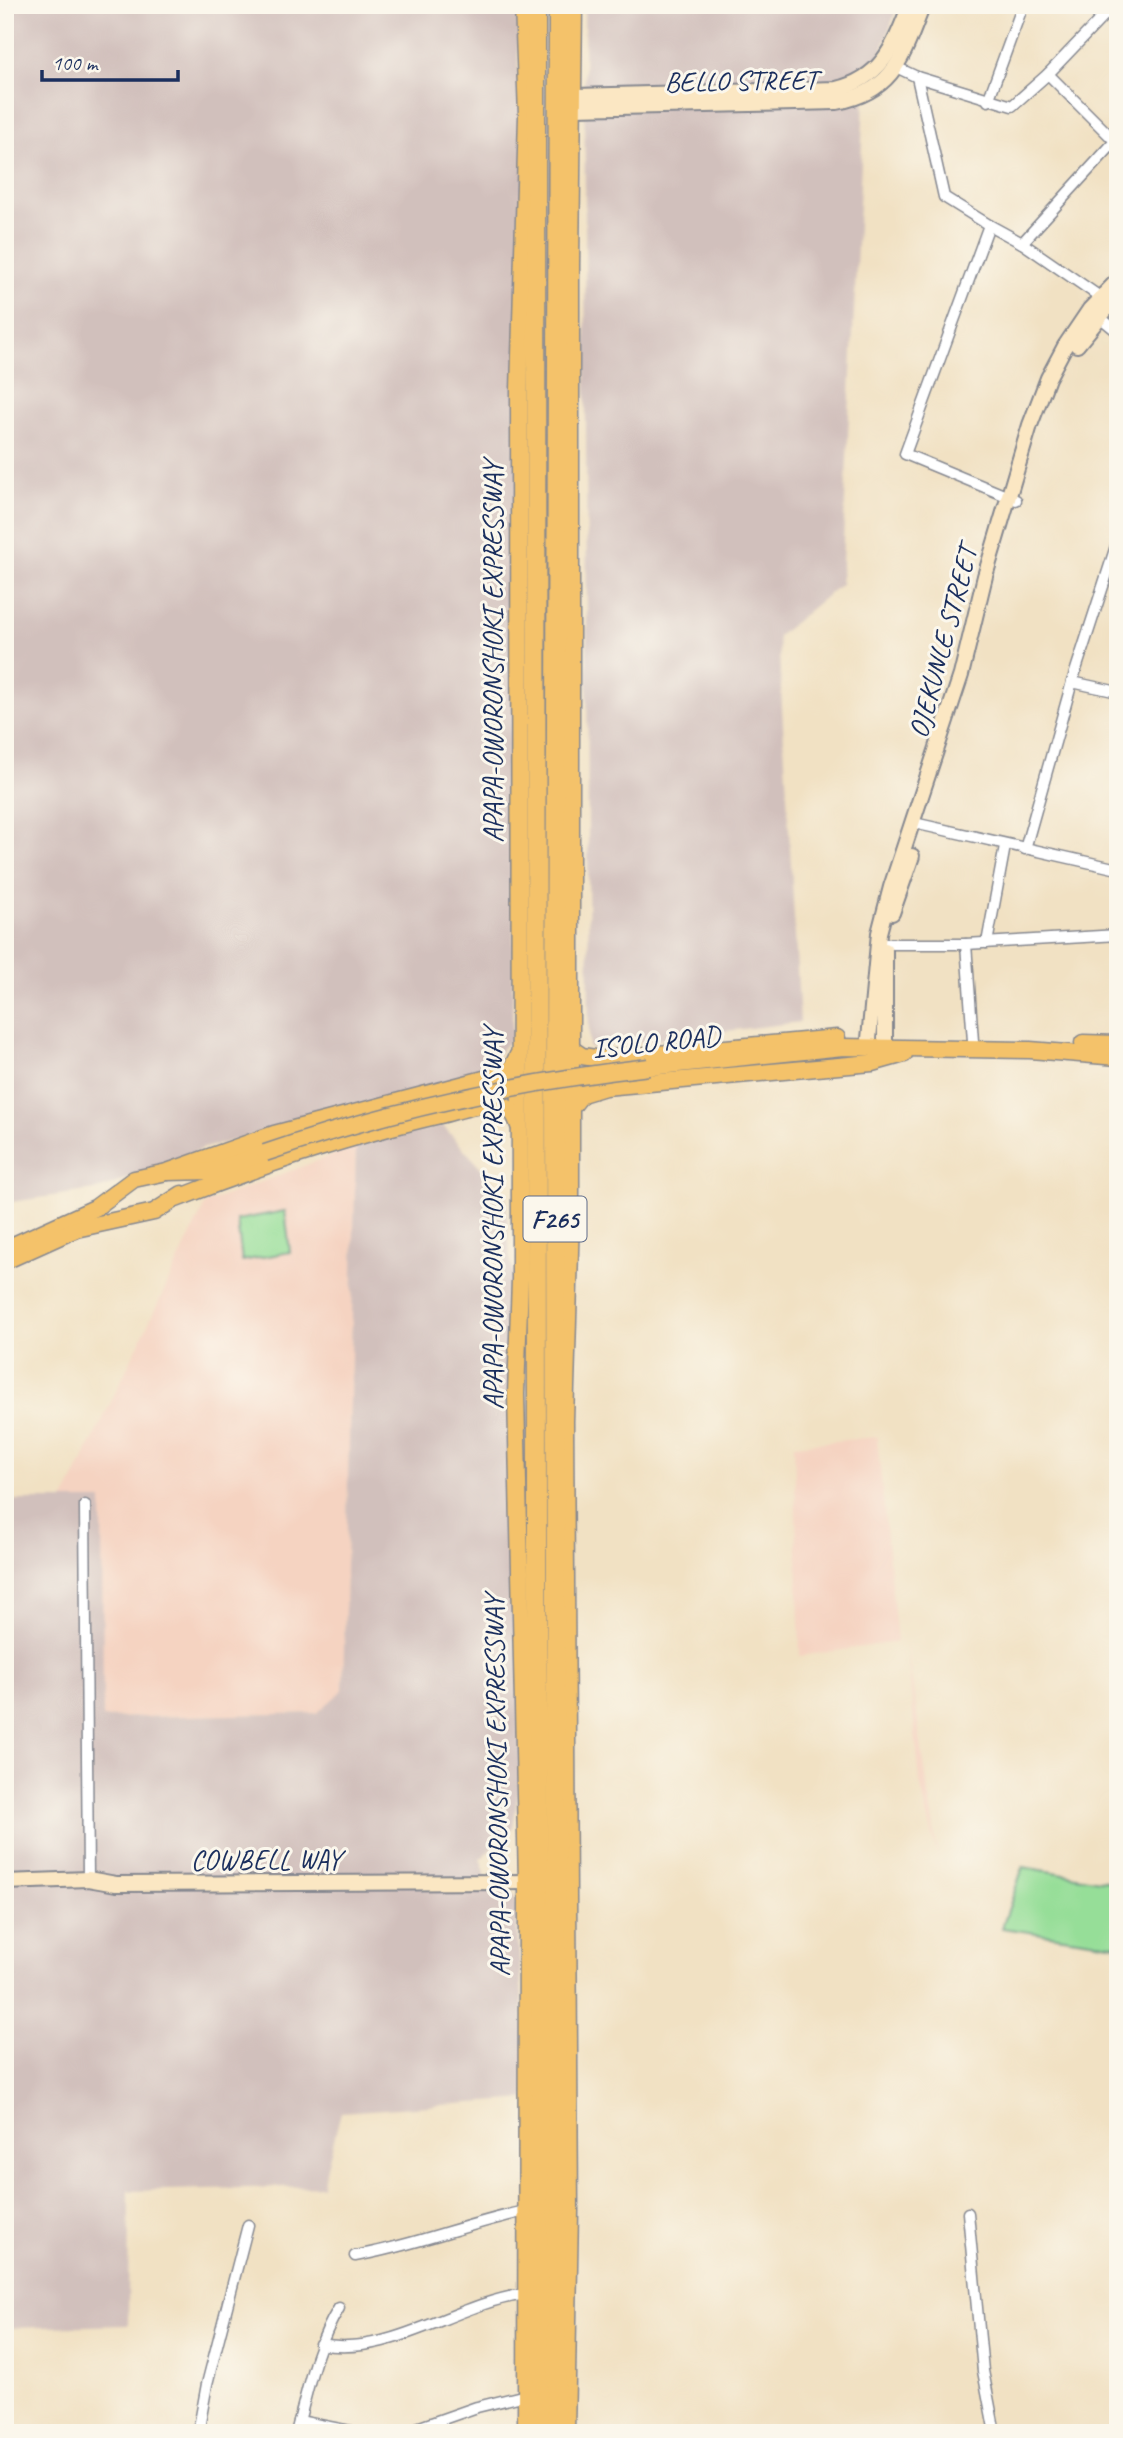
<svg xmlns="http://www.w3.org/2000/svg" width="1123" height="2438" viewBox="0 0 1123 2438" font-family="Caveat,sans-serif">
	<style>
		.built { fill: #f5d3c1 }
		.industrial { fill: #d1c0bc }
		.green { fill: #96de98; stroke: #58867b; stroke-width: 2 }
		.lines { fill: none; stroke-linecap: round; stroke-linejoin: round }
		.street-casing { stroke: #868890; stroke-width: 13 }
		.secondary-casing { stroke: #868890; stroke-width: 18 }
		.primary-casing { stroke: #868890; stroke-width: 19 }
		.highway-casing { stroke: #868890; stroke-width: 21 }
		.street { stroke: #fff; stroke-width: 10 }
		.secondary { stroke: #fbe7c3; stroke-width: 14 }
		.primary { stroke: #f4c26a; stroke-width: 16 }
		.highway { stroke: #f4c26a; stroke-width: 18 }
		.primary-bridge-casing { stroke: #868890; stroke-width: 19; stroke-linecap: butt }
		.primary-bridge { stroke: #f4c26a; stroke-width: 16 }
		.labels { text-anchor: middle; stroke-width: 6; stroke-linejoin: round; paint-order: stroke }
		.shield { fill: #fbf7ec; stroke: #5e6b89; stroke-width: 2 }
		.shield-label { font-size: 26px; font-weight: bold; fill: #1b2f5e }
		.street-label { font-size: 28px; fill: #1b2f5e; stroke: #fbf7ec }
	</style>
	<rect width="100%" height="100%" fill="#fbf7ec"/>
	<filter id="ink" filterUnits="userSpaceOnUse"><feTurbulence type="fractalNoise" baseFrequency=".0143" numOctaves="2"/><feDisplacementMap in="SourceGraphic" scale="14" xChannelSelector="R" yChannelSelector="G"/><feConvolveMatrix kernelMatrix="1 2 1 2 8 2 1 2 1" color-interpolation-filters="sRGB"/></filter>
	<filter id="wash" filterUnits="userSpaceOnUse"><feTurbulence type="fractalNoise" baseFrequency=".00686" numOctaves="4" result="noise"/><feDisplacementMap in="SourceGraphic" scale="28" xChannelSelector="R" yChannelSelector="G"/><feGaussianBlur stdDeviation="1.57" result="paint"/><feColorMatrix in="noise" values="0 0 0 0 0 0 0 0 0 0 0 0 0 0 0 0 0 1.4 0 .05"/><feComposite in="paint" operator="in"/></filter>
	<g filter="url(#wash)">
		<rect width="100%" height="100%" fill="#f1e1c3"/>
		<g class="built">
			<path d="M356,1146L343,1691L317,1713L102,1718V1500H64L206,1203Z"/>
			<path d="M877,1437L897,1642L800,1656L794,1445Z"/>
			<path d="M906,1641L938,1859L920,1783Z"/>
		</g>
		<g class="industrial">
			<path d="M5,5H518V97L526,113L512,1038L479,1074L204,1148L101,1189L5,1203Z"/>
			<path d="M584,5H898L864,100L841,584L778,636L800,1022L589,1048Z"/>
			<path d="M443,1126L506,1195L510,1258L519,1298L529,1714L513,1828L481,1859L489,1889L515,1896L529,2099L341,2112L322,2186L129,2191L128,2325L5,2328V1500H102L103,1718L317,1713L343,1690L356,1146Z"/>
		</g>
		<g class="green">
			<path d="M285,1211L290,1252L242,1261L237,1220Z"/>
			<path d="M1023,1867L1118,1883V1945L1002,1928Z"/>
		</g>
	</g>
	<g filter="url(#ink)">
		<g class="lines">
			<g class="street-casing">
				<g id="street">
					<path d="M898,68L917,77L944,197L989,225"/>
					<path d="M1048,74L1115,141"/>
					<path d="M917,77L1012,106L1048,74L1114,5"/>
					<path d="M988,101L1023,5"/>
					<path d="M1022,243L1118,138"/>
					<path d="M1096,314L1118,332"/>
					<path d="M1016,500L905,454L989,225L1022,243L1106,301"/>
					<path d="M1072,682L1118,692"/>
					<path d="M914,823L1118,869"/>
					<path d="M1025,849L1072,682L1118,540"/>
					<path d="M987,943L1005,846"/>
					<path d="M885,944H966L973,1041"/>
					<path d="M966,944L1118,935"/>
					<path d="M85,1505L88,1879"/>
					<path d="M968,2213L983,2371L995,2433"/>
					<path d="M355,2256C414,2246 468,2223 526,2211"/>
					<path d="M320,2344C392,2358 456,2302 527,2294"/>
					<path d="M299,2421L360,2433"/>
					<path d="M198,2433L207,2384L248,2225"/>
					<path d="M296,2433C308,2389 315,2347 339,2308"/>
					<path d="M403,2433L477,2407L526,2395"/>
				</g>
			</g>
			<g class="secondary-casing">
				<g id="secondary">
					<path d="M575,96L836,89C883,78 894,45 910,5"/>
					<path d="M574,108L837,102C896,91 903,54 923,5"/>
					<path d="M1077,345L1118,295"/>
					<path d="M892,913L912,856"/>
					<path d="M869,1039L879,933L891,887L961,675L985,576L1030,425L1048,378L1065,346L1090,309L1118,280"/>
					<path d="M885,1040V950"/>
					<path d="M5,1882L88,1879L116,1884L527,1882"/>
				</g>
			</g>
			<g class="primary-casing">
				<g id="primary">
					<path d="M523,5L527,116L519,390L520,1279L516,1394L527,1882L526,2433"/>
					<path d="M1083,1043L1118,1044"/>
					<path d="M570,1048L582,1056L602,1059L837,1038"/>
					<path d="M649,1067L843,1047L1030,1050L1118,1057"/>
					<path d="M571,1108L582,1094L605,1087L872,1063L904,1054"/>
					<path d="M167,1172L274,1134L503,1074L511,1069L518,1055"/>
					<path d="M176,1199C262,1165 350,1136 440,1115C457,1111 481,1102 498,1105C511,1106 515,1115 519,1126"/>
					<path d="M5,1249L95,1208L134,1179L167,1172L212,1171L265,1153"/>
					<path d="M5,1261L76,1229L154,1212L182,1194"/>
					<path d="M566,2433L570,2211L565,1421L571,1218V265L574,5"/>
				</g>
			</g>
			<g class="highway-casing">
				<g id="highway">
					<path d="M536,5L537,1568L543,2433"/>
					<path d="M557,2433L555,1079L558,5"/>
				</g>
			</g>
			<use href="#street" class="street"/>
			<use href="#secondary" class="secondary"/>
			<use href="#primary" class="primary"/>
			<use href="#highway" class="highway"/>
			<g class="primary-bridge-casing">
				<path id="primary-bridge" d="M265,1153C390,1110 518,1082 649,1067"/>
			</g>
			<use href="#primary-bridge" class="primary-bridge"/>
		</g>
	</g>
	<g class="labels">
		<rect class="shield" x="523.5" y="1196.5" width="63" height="45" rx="5"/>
		<g class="shield-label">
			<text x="555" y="1228">F265</text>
		</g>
		<g class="street-label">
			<text transform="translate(741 80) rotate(-1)" y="10">BELLO STREET</text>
			<text transform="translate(942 642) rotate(-75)" y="10">OJEKUNLE STREET</text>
			<text transform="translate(492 652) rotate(-90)" y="10">APAPA-OWORONSHOKI EXPRESSWAY</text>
			<text transform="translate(656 1041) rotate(-6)" y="10">ISOLO ROAD</text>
			<text transform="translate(492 1219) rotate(-90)" y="10">APAPA-OWORONSHOKI EXPRESSWAY</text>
			<text transform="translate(496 1786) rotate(-91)" y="10">APAPA-OWORONSHOKI EXPRESSWAY</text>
			<text x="266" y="1869">COWBELL WAY</text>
		</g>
	</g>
	<rect width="1123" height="2438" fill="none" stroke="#fbf7ec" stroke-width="28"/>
	<path d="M42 70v10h136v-10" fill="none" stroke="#1b2f5e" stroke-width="3.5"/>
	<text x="52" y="70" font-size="21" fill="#1b2f5e" stroke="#fbf7ec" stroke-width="5" paint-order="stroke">100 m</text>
</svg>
